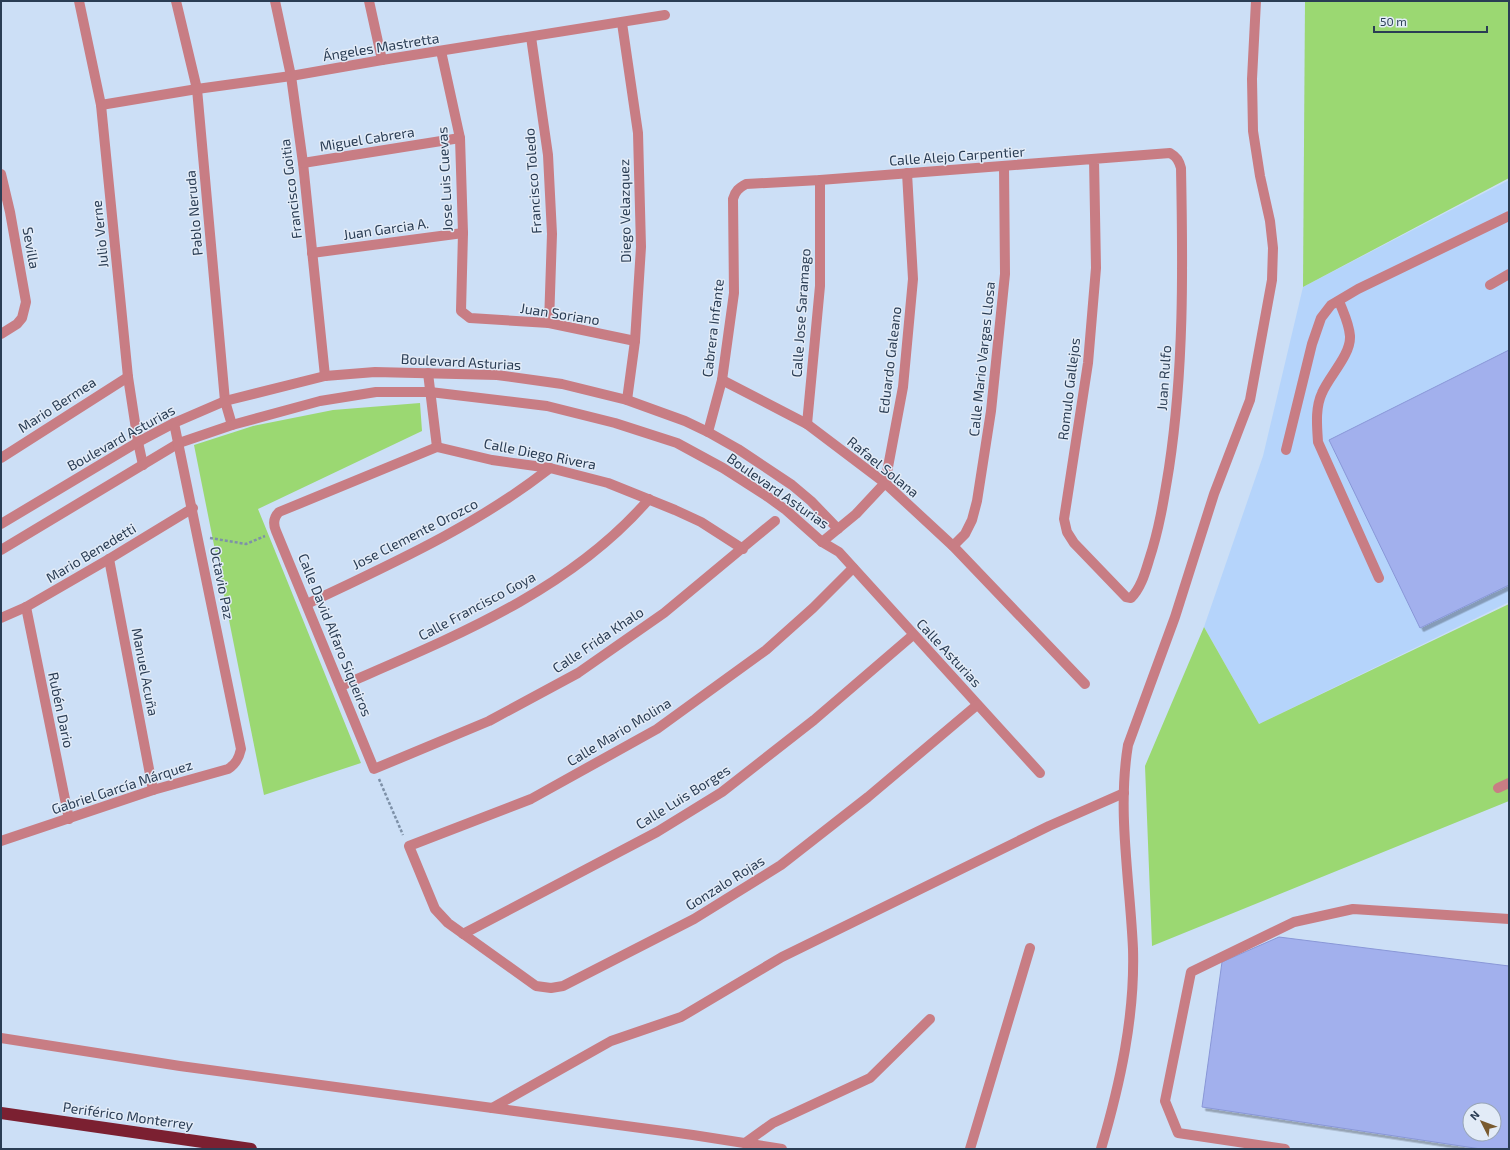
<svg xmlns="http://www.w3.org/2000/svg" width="1510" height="1150" viewBox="0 0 1510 1150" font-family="'Exo 2',sans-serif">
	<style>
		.built { fill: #b5d4fb }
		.green { fill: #9bd872 }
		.building { fill: #a2b0ed; stroke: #8997d7; fill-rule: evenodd; filter: url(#shadow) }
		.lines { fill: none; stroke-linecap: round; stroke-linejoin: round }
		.path { stroke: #7e91a8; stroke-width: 2.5; stroke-dasharray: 3 2; stroke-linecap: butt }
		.minor { stroke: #c87d84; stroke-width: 10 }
		.highway { stroke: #7b2031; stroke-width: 12 }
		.labels { text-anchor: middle; stroke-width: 3; stroke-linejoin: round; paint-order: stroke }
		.street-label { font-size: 14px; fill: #2a3d54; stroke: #e2ebf7 }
	</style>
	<defs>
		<filter id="shadow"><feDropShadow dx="3.5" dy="3.5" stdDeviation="0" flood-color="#0004"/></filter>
	</defs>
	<rect width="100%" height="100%" fill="#ccdff6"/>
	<path class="built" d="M1509,180V602L1259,724L1204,627L1263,456L1303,287Z"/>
	<g class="green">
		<path d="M1305,1H1509V178L1303,287Z"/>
		<path d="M420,403L422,431L258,509L361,763L264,795L194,445L253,426L333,410Z"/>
		<path d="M1509,604V801L1152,946L1145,766L1204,627L1259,724Z"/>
	</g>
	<g class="building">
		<path d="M1509,350V585L1420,628L1329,440Z"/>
		<path d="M1279,937L1509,966V1149H1481L1202,1107L1222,962ZM1470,1110H1494V1134H1470Z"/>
	</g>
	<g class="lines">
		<g class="path">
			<path d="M210,538L246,544L265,536"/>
			<path d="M379,779L403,835"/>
		</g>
		<g class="minor">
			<path d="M79,1L101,105L128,377L138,442L143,465"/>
			<path d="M176,1L197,89L225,401L232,425"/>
			<path d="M275,1L291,76L303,163L325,376"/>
			<path d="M369,1L382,60"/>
			<path d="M622,23L638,133L641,247L635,341L627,400"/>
			<path d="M531,37L548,155L552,234L549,323"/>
			<path d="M441,51L460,138L463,233L461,311L470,318L549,323L635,341"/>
			<path d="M101,105L197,89L291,76L382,60L665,15"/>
			<path d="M303,163L460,138"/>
			<path d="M1,174L10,212L26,302L22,318L17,324L1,334"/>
			<path d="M312,253L463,233"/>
			<path d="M1490,285L1509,274"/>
			<path d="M1339,301C1343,312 1349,323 1350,336C1351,355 1329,376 1322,393C1315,408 1317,426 1318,442L1379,578"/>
			<path d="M428,373L437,447"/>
			<path d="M722,380L807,424L885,483L953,546L1085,684"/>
			<path d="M807,424L820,286V180"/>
			<path d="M708,432L722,380L734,293L733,199C735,191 739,188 746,184L820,180L1170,153C1177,157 1179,161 1181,168C1183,268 1184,369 1169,468C1164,499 1159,530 1149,560C1145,573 1141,588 1131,598L1126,597L1074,543L1067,532L1064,519L1088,363L1096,268L1094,159"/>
			<path d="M1286,450L1312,344L1321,318L1331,305L1358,289L1509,216"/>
			<path d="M1,458L128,377"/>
			<path d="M1,524L138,442L174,423L225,401L325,376L375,372L497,375L562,384L627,400L685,421L708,432L738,449L792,485L811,501L838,529"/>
			<path d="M822,542L856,514L885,483L903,387L913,279L907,173"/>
			<path d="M953,546L965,534L972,520L977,501L991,411L1005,274L1004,166"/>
			<path d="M743,549L701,522L675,510L608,483L550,468L492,460L437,447L279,512C273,518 273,524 276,531L374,769L489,721L578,673L664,613L775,521"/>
			<path d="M1,550L179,443L232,425L320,401L376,392H430L547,406L615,423L677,443L723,468L768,497L786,510L822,542L839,552L1040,773"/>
			<path d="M109,559L153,790"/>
			<path d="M853,568L813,608L766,650L657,729L531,799L409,846L435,909L448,923L536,986L551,988L563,986L694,919L781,865L868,797L977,705"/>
			<path d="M307,604C391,564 476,526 550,468"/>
			<path d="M26,607L69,819"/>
			<path d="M1,618L26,607L109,559L193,508"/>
			<path d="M341,686C451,638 569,592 649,499"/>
			<path d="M1498,788L1509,783"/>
			<path d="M1,841L153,790L228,769C236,764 239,758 241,749L174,423"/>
			<path d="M463,934L657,832L722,792L814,720L913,635"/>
			<path d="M1,1038L180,1066L693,1135L782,1149"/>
			<path d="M492,1108L611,1041L681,1017L782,957L1049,826L1124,793"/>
			<path d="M745,1143L773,1123L870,1078L930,1019"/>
			<path d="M970,1149L1030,948"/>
			<path d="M1101,1149C1120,1084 1135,1017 1133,949C1130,881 1117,812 1128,745L1175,617L1214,494L1250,400L1272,280L1273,248L1270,221L1260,176L1253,131L1252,79L1256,1"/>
			<path d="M1285,1149L1178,1133L1165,1101L1191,972L1294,922L1353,909L1509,919"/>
		</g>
		<path class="highway" d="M1,1113L251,1149"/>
	</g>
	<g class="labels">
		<g class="street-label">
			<text transform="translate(381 47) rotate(-9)" y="5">Ángeles Mastretta</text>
			<text transform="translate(367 139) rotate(-9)" y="5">Miguel Cabrera</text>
			<text transform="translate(957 156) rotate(-4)" y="5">Calle Alejo Carpentier</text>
			<text transform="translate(445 179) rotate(-93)" y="5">Jose Luis Cuevas</text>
			<text transform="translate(533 181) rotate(-94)" y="5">Francisco Toledo</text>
			<text transform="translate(291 189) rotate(-97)" y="5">Francisco Goitia</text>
			<text transform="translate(625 211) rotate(-91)" y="5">Diego Velazquez</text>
			<text transform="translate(194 213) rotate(-95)" y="5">Pablo Neruda</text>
			<text transform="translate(386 229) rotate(-8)" y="5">Juan Garcia A.</text>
			<text transform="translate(100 234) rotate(-96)" y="5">Julio Verne</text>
			<text transform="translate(31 248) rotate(80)" y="5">Sevilla</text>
			<text transform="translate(801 313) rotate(-86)" y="5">Calle Jose Saramago</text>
			<text transform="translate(560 314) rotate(9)" y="5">Juan Soriano</text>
			<text transform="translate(713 328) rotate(-83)" y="5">Cabrera Infante</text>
			<text transform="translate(982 359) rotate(-84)" y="5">Calle Mario Vargas Llosa</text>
			<text transform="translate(890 360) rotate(-83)" y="5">Eduardo Galeano</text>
			<text transform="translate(461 362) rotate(3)" y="5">Boulevard Asturias</text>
			<text transform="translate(1164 378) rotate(-86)" y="5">Juan Rulfo</text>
			<text transform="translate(1069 389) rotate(-83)" y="5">Romulo Gallejos</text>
			<text transform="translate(57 405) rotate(-33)" y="5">Mario Bermea</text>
			<text transform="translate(121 438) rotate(-29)" y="5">Boulevard Asturias</text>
			<text transform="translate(540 454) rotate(11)" y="5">Calle Diego Rivera</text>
			<text transform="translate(883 467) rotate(39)" y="5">Rafael Solana</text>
			<text transform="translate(778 491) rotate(35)" y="5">Boulevard Asturias</text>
			<text transform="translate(415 534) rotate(-27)" y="5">Jose Clemente Orozco</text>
			<text transform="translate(91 553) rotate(-31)" y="5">Mario Benedetti</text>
			<text transform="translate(222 583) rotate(79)" y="5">Octavio Paz</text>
			<text transform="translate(477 606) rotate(-28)" y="5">Calle Francisco Goya</text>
			<text transform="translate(335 635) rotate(68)" y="5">Calle David Alfaro Siqueiros</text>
			<text transform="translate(598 640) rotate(-34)" y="5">Calle Frida Khalo</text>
			<text transform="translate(949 653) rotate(47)" y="5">Calle Asturias</text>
			<text transform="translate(145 672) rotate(79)" y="5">Manuel Acuña</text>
			<text transform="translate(61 710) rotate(78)" y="5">Rubén Dario</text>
			<text transform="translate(619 732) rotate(-31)" y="5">Calle Mario Molina</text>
			<text transform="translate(122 787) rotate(-18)" y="5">Gabriel García Márquez</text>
			<text transform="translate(683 797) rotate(-32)" y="5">Calle Luis Borges</text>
			<text transform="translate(725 883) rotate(-32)" y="5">Gonzalo Rojas</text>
			<text transform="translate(128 1116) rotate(8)" y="5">Periférico Monterrey</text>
		</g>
	</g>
	<rect width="1510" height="1150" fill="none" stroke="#2a3d54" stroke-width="4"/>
	<g transform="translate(1482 1122) rotate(312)"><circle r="19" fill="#e2ebf7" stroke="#98a5b6"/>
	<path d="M0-3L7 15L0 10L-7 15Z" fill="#795a2f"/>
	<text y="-6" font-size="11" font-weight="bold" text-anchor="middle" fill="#2a3d54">N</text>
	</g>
	<path d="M1374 26v6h113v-6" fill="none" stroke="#2a3d54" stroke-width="2"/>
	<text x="1380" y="26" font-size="12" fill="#2a3d54" stroke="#e2ebf7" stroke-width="3" paint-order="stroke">50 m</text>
</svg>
